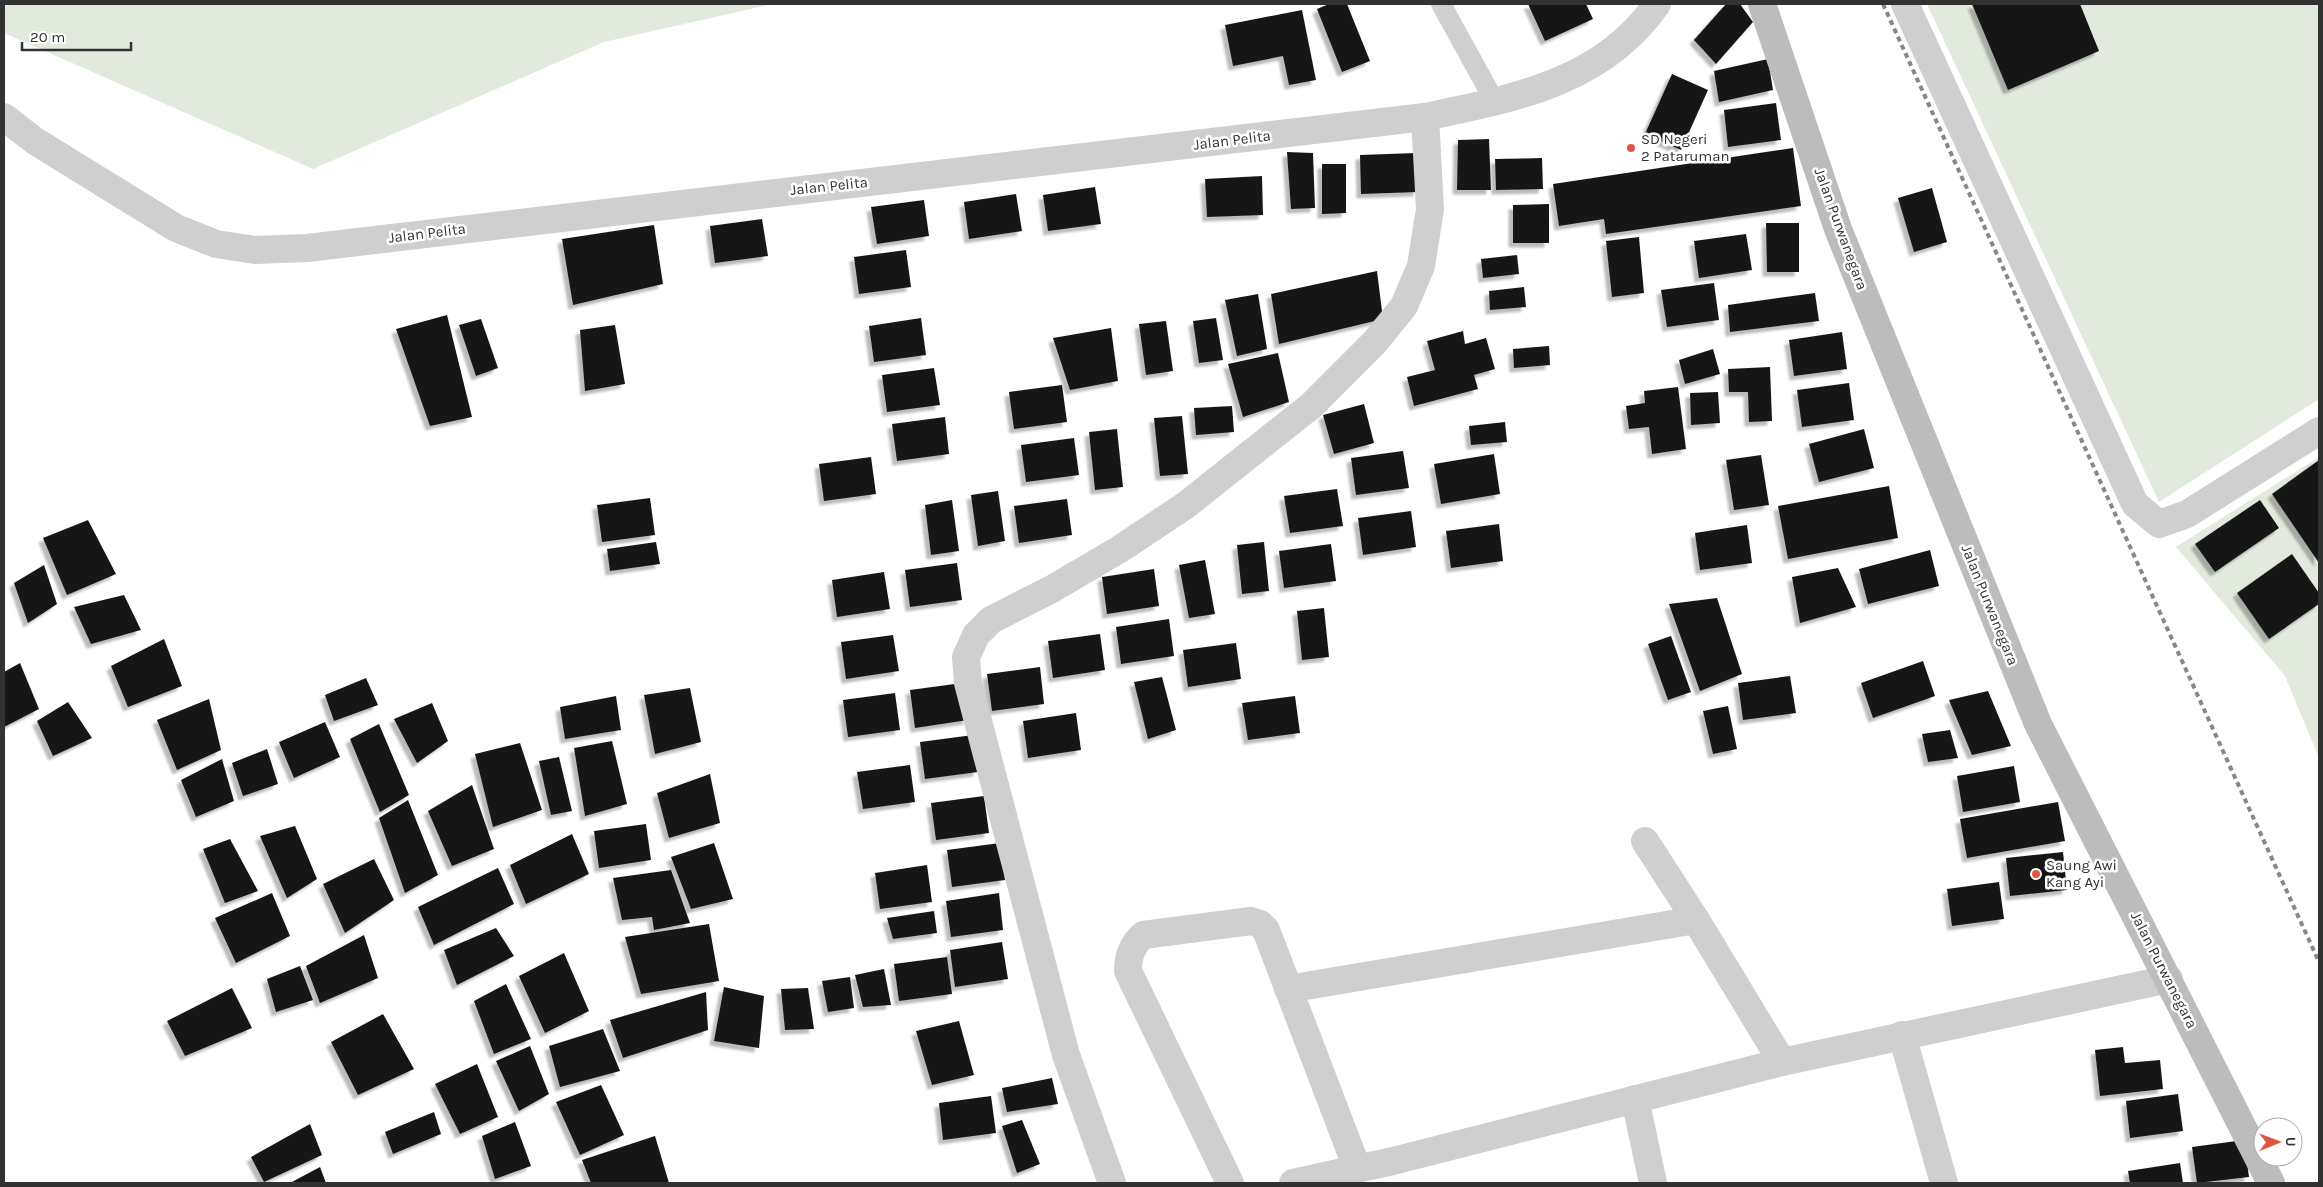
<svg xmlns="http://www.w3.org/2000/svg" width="2323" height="1187" viewBox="0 0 2323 1187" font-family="Karla,sans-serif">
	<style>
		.green { fill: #e2eade }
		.building { fill: #191919; filter: url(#shadow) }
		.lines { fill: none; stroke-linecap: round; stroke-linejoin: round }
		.lane { stroke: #cfcfcf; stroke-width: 20 }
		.street { stroke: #cfcfcf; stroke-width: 28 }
		.secondary { stroke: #bcbcbc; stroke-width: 28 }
		.rail { stroke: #878787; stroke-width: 4; stroke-dasharray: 5 4; stroke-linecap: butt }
		.poi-dot { fill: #db5742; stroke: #fff; stroke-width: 2 }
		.labels { text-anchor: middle; stroke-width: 5; stroke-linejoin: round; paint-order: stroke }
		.poi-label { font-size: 15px; fill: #323232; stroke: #fff; text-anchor: start }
		.street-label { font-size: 15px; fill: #323232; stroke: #fff }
	</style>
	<defs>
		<filter id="shadow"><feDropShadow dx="-4.5" dy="4.5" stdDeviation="1" flood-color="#0004"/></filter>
	</defs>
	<rect width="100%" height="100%" fill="#fff"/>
	<g class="green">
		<path d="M4,4H773L604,42L313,169L4,33Z"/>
		<path d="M1927,4H2319V399L2159,502Z"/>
		<path d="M2319,457V758L2285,676L2176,547Z"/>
	</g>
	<g class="building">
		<path d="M1329,4H1347L1370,61L1342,72L1317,9Z"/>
		<path d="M1528,4H1586L1593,19L1545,41Z"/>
		<path d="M1726,4H1740L1753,22L1716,64L1694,40Z"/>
		<path d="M1972,4H2080L2099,51L2008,90Z"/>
		<path d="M1302,10L1316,80L1289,85L1283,56L1233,66L1225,25Z"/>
		<path d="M1768,59L1773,90L1719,102L1714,71Z"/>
		<path d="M1672,74L1708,90L1681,150L1645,134Z"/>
		<path d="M1776,103L1781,140L1728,147L1724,110Z"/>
		<path d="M1489,139L1491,190H1457L1458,140Z"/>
		<path d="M1793,148L1801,206L1606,234L1604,219L1559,226L1553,184Z"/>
		<path d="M1287,152L1313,153L1315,208L1291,209Z"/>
		<path d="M1416,153L1418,192L1361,194L1360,155Z"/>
		<path d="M1542,158L1543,189L1496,190L1495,159Z"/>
		<path d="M1322,164H1346V213L1322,214Z"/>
		<path d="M1262,176L1263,215L1207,217L1205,179Z"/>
		<path d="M1095,187L1101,224L1048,231L1043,195Z"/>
		<path d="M1932,188L1947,242L1914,252L1898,198Z"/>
		<path d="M1016,194L1022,231L969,239L964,202Z"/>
		<path d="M924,200L929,236L877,244L871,207Z"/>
		<path d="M1549,204V243H1513V205Z"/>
		<path d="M762,219L768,256L715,263L710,226Z"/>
		<path d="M1766,223H1799V272H1767Z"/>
		<path d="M654,225L663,284L573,305L562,239Z"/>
		<path d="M1746,234L1752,270L1699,278L1694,241Z"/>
		<path d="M1639,237L1644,293L1612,297L1606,241Z"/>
		<path d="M906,250L911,287L859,294L854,257Z"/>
		<path d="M1517,255L1519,274L1483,278L1481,259Z"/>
		<path d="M1377,271L1383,319L1279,344L1271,294Z"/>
		<path d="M1714,283L1719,320L1667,327L1661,290Z"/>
		<path d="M1524,287L1526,307L1490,310L1489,291Z"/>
		<path d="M1815,293L1819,321L1730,332L1728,305Z"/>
		<path d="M1258,294L1267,349L1237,356L1225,300Z"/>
		<path d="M447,315L472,417L430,426L396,329Z"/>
		<path d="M921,318L926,355L874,362L869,326Z"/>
		<path d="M1216,318L1223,360L1199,363L1193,321Z"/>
		<path d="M481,319L498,368L476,376L459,325Z"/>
		<path d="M1166,321L1173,371L1146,375L1139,324Z"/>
		<path d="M615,325L625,384L585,391L580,330Z"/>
		<path d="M1111,328L1118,381L1070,390L1053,338Z"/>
		<path d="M1463,331L1465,344L1486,338L1495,369L1474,375L1478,389L1414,406L1407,377L1435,370L1427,341Z"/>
		<path d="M1842,332L1847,369L1794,376L1789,340Z"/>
		<path d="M1549,346L1550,365L1514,368L1513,349Z"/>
		<path d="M1713,349L1720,374L1685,384L1679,360Z"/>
		<path d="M1278,353L1289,402L1243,417L1228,364Z"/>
		<path d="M1770,367L1772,421L1749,422L1748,392H1729L1728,369Z"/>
		<path d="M934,368L940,405L887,412L882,375Z"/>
		<path d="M1849,383L1854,420L1802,427L1797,390Z"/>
		<path d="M1062,385L1067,422L1014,429L1009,392Z"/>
		<path d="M1678,387L1686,449L1652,454L1649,427L1629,429L1626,406L1645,403L1644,391Z"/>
		<path d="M1718,392L1720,423L1691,425L1690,393Z"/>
		<path d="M1364,404L1374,443L1334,454L1323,415Z"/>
		<path d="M1232,406L1234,432L1196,435L1194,408Z"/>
		<path d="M1182,416L1188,474L1160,476L1154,418Z"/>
		<path d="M945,417L949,454L897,461L892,424Z"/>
		<path d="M1505,422L1507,442L1471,445L1469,426Z"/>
		<path d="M1117,429L1123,487L1095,490L1089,432Z"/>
		<path d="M1864,429L1874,468L1819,482L1809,444Z"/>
		<path d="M1074,438L1079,475L1026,482L1021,445Z"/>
		<path d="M1403,451L1409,488L1356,495L1351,458Z"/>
		<path d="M1494,454L1500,494L1441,504L1434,464Z"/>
		<path d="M1761,455L1769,505L1734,510L1726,460Z"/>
		<path d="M871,457L876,494L824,501L819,464Z"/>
		<path d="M2319,460V563L2272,494Z"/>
		<path d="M1889,486L1898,538L1788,559L1778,506Z"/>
		<path d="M1337,489L1343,526L1290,533L1284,496Z"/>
		<path d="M998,491L1005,541L978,546L971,495Z"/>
		<path d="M650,498L655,535L602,542L597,505Z"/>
		<path d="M1067,499L1072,535L1019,543L1014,506Z"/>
		<path d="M952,500L959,551L931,555L925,505Z"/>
		<path d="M2260,500L2279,528L2215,572L2195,544Z"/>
		<path d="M1411,511L1416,547L1363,555L1358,518Z"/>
		<path d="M88,520L116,574L67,595L43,538Z"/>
		<path d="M1499,524L1503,561L1451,568L1446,531Z"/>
		<path d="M1747,525L1752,563L1700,570L1695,533Z"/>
		<path d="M656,542L660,564L610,571L607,549Z"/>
		<path d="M1264,542L1269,591L1242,594L1237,545Z"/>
		<path d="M1331,544L1336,581L1284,588L1279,551Z"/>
		<path d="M1930,550L1939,586L1868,604L1859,569Z"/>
		<path d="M2292,554L2319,593V604L2269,639L2237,593Z"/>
		<path d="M1205,560L1215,614L1189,618L1179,565Z"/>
		<path d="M957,563L962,600L910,607L905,570Z"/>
		<path d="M44,565L57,604L28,623L14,583Z"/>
		<path d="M1838,568L1856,607L1800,623L1792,577Z"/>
		<path d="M1154,569L1159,606L1107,614L1102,577Z"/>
		<path d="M884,572L890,609L837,617L832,580Z"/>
		<path d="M124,595L141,630L91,644L74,607Z"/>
		<path d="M1717,598L1742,674L1700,691L1669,604Z"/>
		<path d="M1324,608L1329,657L1302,660L1297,611Z"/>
		<path d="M1169,619L1174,656L1121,664L1116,627Z"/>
		<path d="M1100,634L1105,670L1053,678L1048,641Z"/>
		<path d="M893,635L899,671L846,679L841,642Z"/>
		<path d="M1671,636L1691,692L1668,700L1648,644Z"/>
		<path d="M164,639L182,686L128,707L111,666Z"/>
		<path d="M1236,643L1241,679L1188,687L1183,650Z"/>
		<path d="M1923,661L1935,696L1873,718L1861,683Z"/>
		<path d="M20,663L39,709L4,727V672Z"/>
		<path d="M1040,667L1044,704L992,711L987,674Z"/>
		<path d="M1790,676L1796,713L1743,720L1738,683Z"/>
		<path d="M1162,677L1176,730L1148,739L1134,682Z"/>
		<path d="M366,678L378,705L334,721L325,695Z"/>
		<path d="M962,683L968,720L915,728L910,690Z"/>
		<path d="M690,688L701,742L655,754L644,695Z"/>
		<path d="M1988,691L2011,746L1972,755L1949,700Z"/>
		<path d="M895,693L900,730L848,737L843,700Z"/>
		<path d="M616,696L621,730L565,739L560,707Z"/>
		<path d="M1295,696L1300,733L1248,740L1242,703Z"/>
		<path d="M209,699L221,750L177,770L157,720Z"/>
		<path d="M68,702L92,738L53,756L37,721Z"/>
		<path d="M432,703L448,741L417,763L394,719Z"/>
		<path d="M1728,706L1737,749L1713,754L1703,711Z"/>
		<path d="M1076,713L1081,750L1028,758L1023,721Z"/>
		<path d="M325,722L340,757L294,778L279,742Z"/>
		<path d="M379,724L409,795L380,812L350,739Z"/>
		<path d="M1950,730L1958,758L1928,762L1922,734Z"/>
		<path d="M973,735L978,772L925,779L920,742Z"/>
		<path d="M612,741L627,804L585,816L574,748Z"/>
		<path d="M520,743L542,810L493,827L475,754Z"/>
		<path d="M267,749L278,784L243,796L232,763Z"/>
		<path d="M559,757L572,811L551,815L539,761Z"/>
		<path d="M222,759L234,801L196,817L181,780Z"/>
		<path d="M910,765L915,802L863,809L857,772Z"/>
		<path d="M2014,766L2020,802L1963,812L1957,776Z"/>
		<path d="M710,774L720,823L669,838L657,793Z"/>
		<path d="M472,785L494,849L452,866L428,811Z"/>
		<path d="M984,796L989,833L936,840L931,803Z"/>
		<path d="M408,800L438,875L405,893L379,818Z"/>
		<path d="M2058,802L2065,841L1967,858L1960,819Z"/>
		<path d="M646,824L651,860L599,868L594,831Z"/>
		<path d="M295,826L317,879L287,898L260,836Z"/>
		<path d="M572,834L589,874L526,904L510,865Z"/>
		<path d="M230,839L258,891L225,903L203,849Z"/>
		<path d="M714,843L733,899L691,909L671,857Z"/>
		<path d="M1000,843L1005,880L952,887L947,850Z"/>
		<path d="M2063,852L2067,890L2010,896L2006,858Z"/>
		<path d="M374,859L394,900L345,933L323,884Z"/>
		<path d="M927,865L932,902L880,909L875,873Z"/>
		<path d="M498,868L514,904L434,945L418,907Z"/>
		<path d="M671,870L690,923L654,930L652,917L622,920L613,878Z"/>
		<path d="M1999,882L2004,919L1952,926L1947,889Z"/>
		<path d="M272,893L290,936L236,963L215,918Z"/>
		<path d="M999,893L1003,930L951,937L946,901Z"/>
		<path d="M934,911L937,933L893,939L887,918Z"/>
		<path d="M709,924L719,981L641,994L625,937Z"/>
		<path d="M496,928L514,956L457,985L444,950Z"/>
		<path d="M364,935L378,978L320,1003L306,966Z"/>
		<path d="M1002,942L1008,979L955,987L950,950Z"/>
		<path d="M564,953L589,1011L545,1033L519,976Z"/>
		<path d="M947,957L952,994L899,1001L894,964Z"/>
		<path d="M300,966L313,1000L276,1012L267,979Z"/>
		<path d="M884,969L891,1005L863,1007L855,975Z"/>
		<path d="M850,977L854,1008L828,1012L822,981Z"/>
		<path d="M506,984L531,1039L494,1054L474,1001Z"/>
		<path d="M724,987L764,996L759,1048L714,1041Z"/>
		<path d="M232,988L252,1028L185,1056L167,1021Z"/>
		<path d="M808,988L814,1029L785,1030L781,989Z"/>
		<path d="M706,992L708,1030L623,1058L610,1020Z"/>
		<path d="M383,1014L414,1069L358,1095L331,1042Z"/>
		<path d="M959,1021L974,1075L932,1085L916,1031Z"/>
		<path d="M603,1029L620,1071L560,1087L549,1046Z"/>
		<path d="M530,1046L549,1094L519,1111L496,1061Z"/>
		<path d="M2123,1047L2125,1063L2160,1060L2163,1089L2100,1096L2095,1050Z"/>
		<path d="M477,1064L498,1117L460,1134L435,1084Z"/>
		<path d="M1052,1078L1058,1104L1007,1112L1002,1088Z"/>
		<path d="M601,1085L624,1135L580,1155L556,1102Z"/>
		<path d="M2178,1094L2183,1131L2130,1138L2126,1101Z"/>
		<path d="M991,1096L996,1133L943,1140L939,1103Z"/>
		<path d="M434,1112L441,1134L393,1154L385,1132Z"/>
		<path d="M1022,1120L1040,1164L1017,1173L1002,1126Z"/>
		<path d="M515,1122L531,1166L495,1179L482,1136Z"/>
		<path d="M310,1124L322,1155L264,1182L251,1157Z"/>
		<path d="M655,1136L669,1183H591L582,1160Z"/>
		<path d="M2244,1140L2249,1177L2197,1183L2192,1147Z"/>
		<path d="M2180,1163L2183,1183H2130L2128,1171Z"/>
		<path d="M320,1167L326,1183H290Z"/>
	</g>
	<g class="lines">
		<path class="lane" d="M1441,4L1495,102"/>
		<g class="street">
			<path d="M1905,4L2135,504L2159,524L2187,514L2319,431"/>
			<path d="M4,117L35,141L176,228L216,244L255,250L307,248L1425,117C1514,98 1602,83 1657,4"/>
			<path d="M1645,841L1696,920L1782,1062"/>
			<path d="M1288,989L1696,920"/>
			<path d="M1902,1035L1944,1183"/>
			<path d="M1635,1099L1653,1183"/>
			<path d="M1112,1183L1066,1055L968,683L966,657L976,635L991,620L1052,589L1120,549L1186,505L1312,405L1375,342L1404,306L1421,266L1430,209L1425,117"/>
			<path d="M1230,1183L1128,971C1128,956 1132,945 1143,935L1251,921L1260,924L1266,930L1357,1168"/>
			<path d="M1293,1183L1393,1161L1782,1062L2169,979"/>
		</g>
		<path class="secondary" d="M1762,4L1838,229L2038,724L2271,1183"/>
		<path class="rail" d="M1883,4L2319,962"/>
	</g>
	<g class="poi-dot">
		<circle cx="1631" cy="148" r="5"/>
		<circle cx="2036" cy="874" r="5"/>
	</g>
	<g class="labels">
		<g class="poi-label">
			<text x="1641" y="144">SD Negeri<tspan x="1641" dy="17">2 Pataruman</tspan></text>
			<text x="2046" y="870">Saung Awi<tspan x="2046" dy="17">Kang Ayi</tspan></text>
		</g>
		<g class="street-label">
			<text transform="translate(1232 140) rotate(-7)" y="5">Jalan Pelita</text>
			<text transform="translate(829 186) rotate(-6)" y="5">Jalan Pelita</text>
			<text transform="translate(1841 229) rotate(70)" y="5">Jalan Purwanegara</text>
			<text transform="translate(427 233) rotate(-7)" y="5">Jalan Pelita</text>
			<text transform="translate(1990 605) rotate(68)" y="5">Jalan Purwanegara</text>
			<text transform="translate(2164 970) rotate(63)" y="5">Jalan Purwanegara</text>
		</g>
	</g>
	<rect width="2323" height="1187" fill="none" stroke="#323232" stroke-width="10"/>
	<g transform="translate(2278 1142) rotate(89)"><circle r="24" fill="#ffffff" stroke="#adadad"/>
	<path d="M0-4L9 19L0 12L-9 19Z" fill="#db5742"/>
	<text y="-8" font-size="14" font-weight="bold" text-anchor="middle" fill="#323232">U</text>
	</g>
	<path d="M22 42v8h109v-8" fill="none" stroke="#323232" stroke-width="2.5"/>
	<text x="30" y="42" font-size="15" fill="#323232" stroke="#ffffff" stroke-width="4" paint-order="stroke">20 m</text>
</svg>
